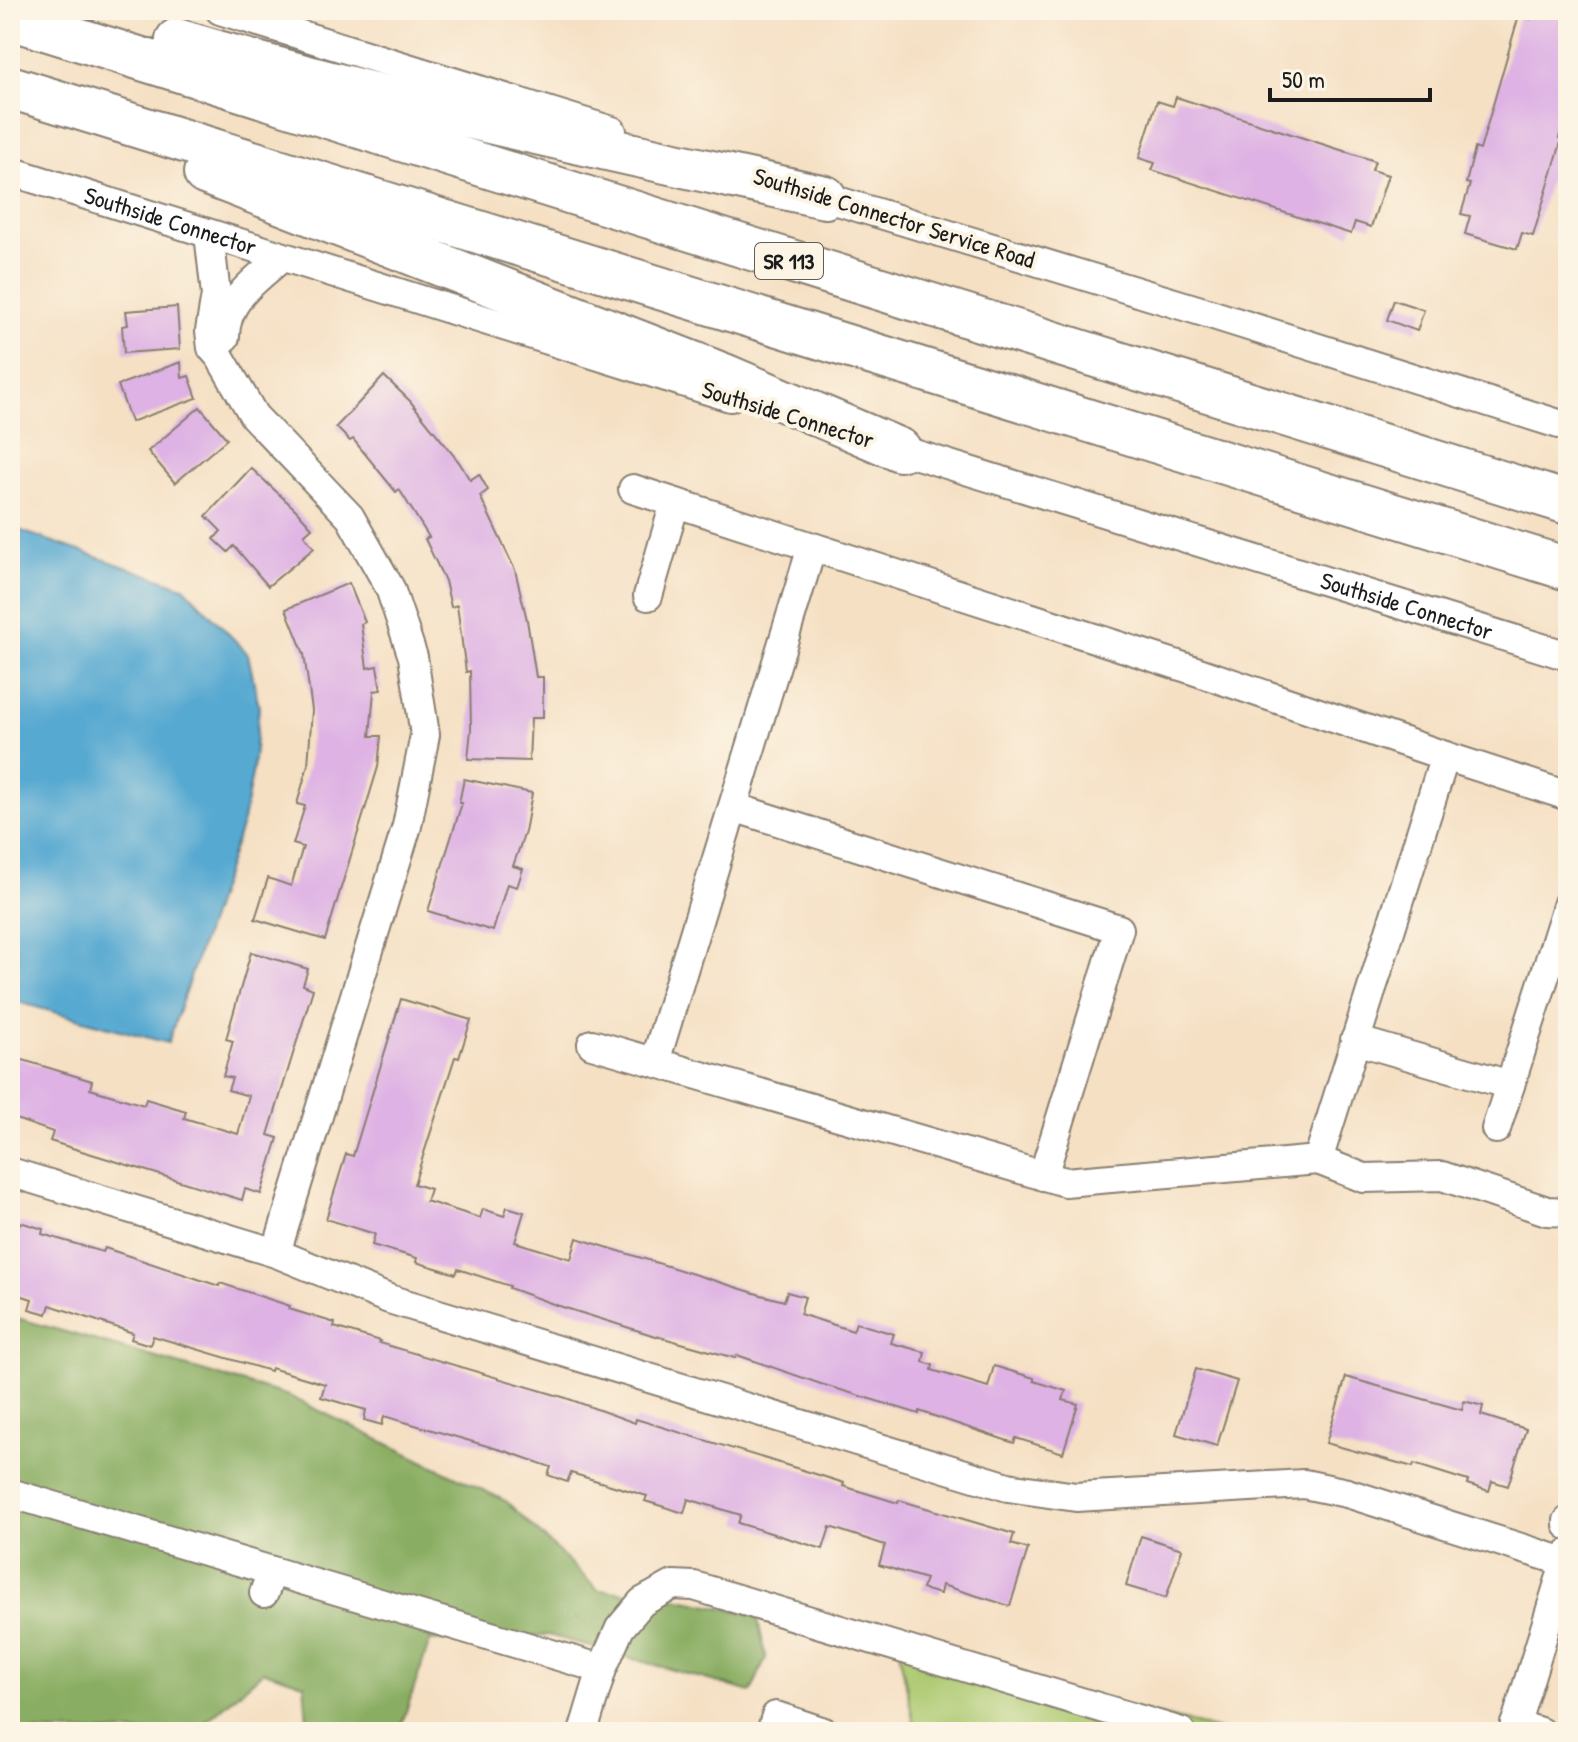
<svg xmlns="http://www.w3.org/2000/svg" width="1578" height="1742" viewBox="0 0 1578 1742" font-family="'Patrick Hand',sans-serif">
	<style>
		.green { fill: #acc970; stroke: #647246; stroke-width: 2 }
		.forest { fill: #89ad62; stroke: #52643f; stroke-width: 2 }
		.water { fill: #56a9d1; stroke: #396276; stroke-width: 2 }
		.building { fill: #deb2e4 }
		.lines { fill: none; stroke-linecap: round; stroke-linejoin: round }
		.minor-casing { stroke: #887e70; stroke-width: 32 }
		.highway-casing { stroke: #887e70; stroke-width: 46 }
		.minor { stroke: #fff; stroke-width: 28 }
		.highway { stroke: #fff; stroke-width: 42 }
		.labels { text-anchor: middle; stroke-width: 8; stroke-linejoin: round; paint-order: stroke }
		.shield { fill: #fcf5e5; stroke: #5f5d58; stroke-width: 2 }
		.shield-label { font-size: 22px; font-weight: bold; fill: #1c1c1c }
		.street-label { font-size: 24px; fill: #1c1c1c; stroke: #fcf5e5 }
	</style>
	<rect width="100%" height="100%" fill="#fcf5e5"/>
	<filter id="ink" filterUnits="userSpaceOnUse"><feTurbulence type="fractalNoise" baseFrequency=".0125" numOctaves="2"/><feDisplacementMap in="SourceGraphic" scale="16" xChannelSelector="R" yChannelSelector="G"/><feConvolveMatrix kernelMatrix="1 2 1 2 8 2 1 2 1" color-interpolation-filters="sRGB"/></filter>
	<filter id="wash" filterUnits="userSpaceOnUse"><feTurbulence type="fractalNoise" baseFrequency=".006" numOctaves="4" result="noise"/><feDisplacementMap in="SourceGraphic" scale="32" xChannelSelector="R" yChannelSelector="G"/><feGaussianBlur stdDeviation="1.8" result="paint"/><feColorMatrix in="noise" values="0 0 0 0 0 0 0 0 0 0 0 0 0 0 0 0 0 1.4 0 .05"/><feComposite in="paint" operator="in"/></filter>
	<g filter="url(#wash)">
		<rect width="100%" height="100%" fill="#f5e0c4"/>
		<path class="green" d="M899,1650L1227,1732H926L915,1729Z"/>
		<path class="forest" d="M10,1316L289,1396L506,1501L598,1590L676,1598L757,1615L766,1658L751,1692L549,1635L430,1641L399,1732H308L304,1684L264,1671L200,1727L197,1732H10Z"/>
		<path class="water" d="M10,527L184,587L248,654L259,707L253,769L243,821L168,1043L10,1000Z"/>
		<g id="blocks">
			<g class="building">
				<path d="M1534,10H1568V107L1559,138L1562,139L1533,236L1522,233L1517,249L1465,234L1470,216L1461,214L1470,184L1466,183L1475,148L1480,150L1519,15L1531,19Z"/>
				<path d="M1176,97L1375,161L1372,170L1388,175L1371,227L1355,222L1351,234L1152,170L1155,163L1139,158L1157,101L1173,106Z"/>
				<path d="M1394,300L1424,310L1417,331L1387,320Z"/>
				<path d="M177,307L180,349L124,353L122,326L128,325L126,311Z"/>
				<path d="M181,362L182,378L189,376L197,398L131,422L118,385Z"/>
				<path d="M384,376L410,401L459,462L470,480L479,474L488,490L480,496L515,570L527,620L536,677H543V718H531L529,761L468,759L471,729L470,671L466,672L457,605L451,607L445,581L425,539L429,537L399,489L396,492L353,439L350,441L336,427Z"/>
				<path d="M200,407L227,439L175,483L148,451Z"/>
				<path d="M251,468L296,510L312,528L304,535L314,548L268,586L234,546L228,552L214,539L221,531L206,516Z"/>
				<path d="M349,583L365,622L361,624L367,668L377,666L381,690L374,691L370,736H381L378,767L325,940L255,919L268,878L291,886L303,847L293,844L305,806L297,804L308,765L312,710L304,654L286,609Z"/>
				<path d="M464,779L532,793L525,832L513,866L523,869L517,887L507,884L493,931L428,911L462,803H459Z"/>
				<path d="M251,952L308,969L303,985L313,989L268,1135L278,1138L261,1194L245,1189L242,1200L72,1148L50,1141L53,1132L10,1117V1056L92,1081L90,1089L144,1105L146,1099L186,1111L184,1118L238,1134L249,1096L228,1090L232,1078L223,1076L233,1041L226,1039Z"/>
				<path d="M401,999L471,1020L459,1058L455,1057L414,1184L430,1189L426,1201L480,1218L483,1209L504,1216L507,1207L524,1212L515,1242L571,1259L577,1238L761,1295L784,1301L787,1292L805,1297L800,1314L853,1331L856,1323L894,1334L891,1343L925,1352L923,1362L933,1365L932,1370L988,1387L994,1366L1034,1378V1381L1066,1391L1063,1400L1078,1404L1063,1453L1016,1438L1014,1443L919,1411V1414L821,1384L737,1355L735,1358L649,1334L556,1305L509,1288L510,1286L458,1269L456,1274L416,1262L417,1258L372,1245L375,1234L326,1219L346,1154L353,1156Z"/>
				<path d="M20,1222L43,1229L42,1234L103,1252L105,1248L219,1286L220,1283L290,1306L289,1309L335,1323L334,1327L380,1341L379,1343L566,1398L635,1423L636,1419L822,1476L844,1483L843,1486L898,1503L899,1500L1014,1534L1011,1544L1028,1549L1010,1606L942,1585L940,1594L922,1589L926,1579L879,1565L885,1545L830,1527L823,1549L738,1523L741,1515L688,1499L684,1513L645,1501L647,1496L571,1473L567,1482L548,1475L551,1467L508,1452L384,1416L382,1425L364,1420L366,1410L321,1397L325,1384L271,1368L270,1371L153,1336L150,1345L131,1339L133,1333L50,1305L47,1314L29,1309L32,1299L10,1292V1230L17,1233Z"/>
				<path d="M1196,1369L1237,1381L1217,1446L1176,1434Z"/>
				<path d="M1346,1377L1462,1410L1464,1401L1483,1406L1481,1415L1526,1429L1508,1486L1492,1481L1489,1491L1467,1484L1468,1481L1414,1464L1413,1467L1326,1443Z"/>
				<path d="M1141,1536L1182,1549L1166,1598L1126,1586Z"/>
			</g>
		</g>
	</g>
	<g filter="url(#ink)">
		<use href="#blocks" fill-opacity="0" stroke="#887e70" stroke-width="2"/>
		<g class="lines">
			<g class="minor-casing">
				<g id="minor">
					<path d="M220,10L612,131"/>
					<path id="s1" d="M10,171L730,397"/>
					<path d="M808,192L1204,312L1568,427"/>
					<path d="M209,234L216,295L210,331L212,348L220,357L254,416L350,517L390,588L413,657L425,735L407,826L276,1253"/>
					<path d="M225,337C225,299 256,280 282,257"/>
					<path id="s2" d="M885,445L1568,656"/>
					<path d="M633,489L1187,668L1445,756"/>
					<path d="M648,596L675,503"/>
					<path d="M733,807L1119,929L1043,1176"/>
					<path d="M1355,1040L1510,1085"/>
					<path d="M592,1044L1065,1182L1318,1160L1445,756L1568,796"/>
					<path d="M655,1062L812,547"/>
					<path d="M1496,1129L1568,903"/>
					<path d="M1318,1160L1364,1178L1442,1176L1547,1211L1568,1212"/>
					<path d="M10,1172L276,1253L389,1299L1008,1487L1076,1497L1304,1484L1347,1493L1565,1562"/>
					<path d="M10,1493L272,1571"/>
					<path d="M1568,1521V1525"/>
					<path d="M264,1593L272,1571L602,1669"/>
					<path d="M1515,1724L1540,1732"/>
					<path d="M583,1732L602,1669L620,1628L642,1602L673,1585L694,1586L1181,1732"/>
					<path d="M771,1732L776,1716L824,1732"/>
					<path d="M1513,1732L1568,1554"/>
				</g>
			</g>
			<g class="highway-casing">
				<g id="highway">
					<path d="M10,18L1568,503"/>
					<path d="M177,40C390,104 608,149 825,197"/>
					<path d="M10,87L1568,569"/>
					<path d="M205,173L724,375L900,450"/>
				</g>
			</g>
			<use href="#minor" class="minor"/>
			<use href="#highway" class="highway"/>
		</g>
	</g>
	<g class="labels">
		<rect class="shield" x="755" y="243" width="68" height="36" rx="6"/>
		<g class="shield-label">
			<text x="789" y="269">SR 113</text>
		</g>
		<g class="street-label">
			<text transform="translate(894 218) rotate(17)" y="8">Southside Connector Service Road</text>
			<text dy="8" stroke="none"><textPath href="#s1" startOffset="168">Southside Connector</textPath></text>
			<text transform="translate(788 415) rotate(17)" y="8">Southside Connector</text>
			<text dy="8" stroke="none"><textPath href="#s2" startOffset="546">Southside Connector</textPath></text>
		</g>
	</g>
	<rect width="1578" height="1742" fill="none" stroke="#fcf5e5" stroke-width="40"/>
	<path d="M1270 88v12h160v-12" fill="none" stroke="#1c1c1c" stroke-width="4"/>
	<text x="1282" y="88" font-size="24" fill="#1c1c1c" stroke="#fcf5e5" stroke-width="6" paint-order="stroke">50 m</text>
</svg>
